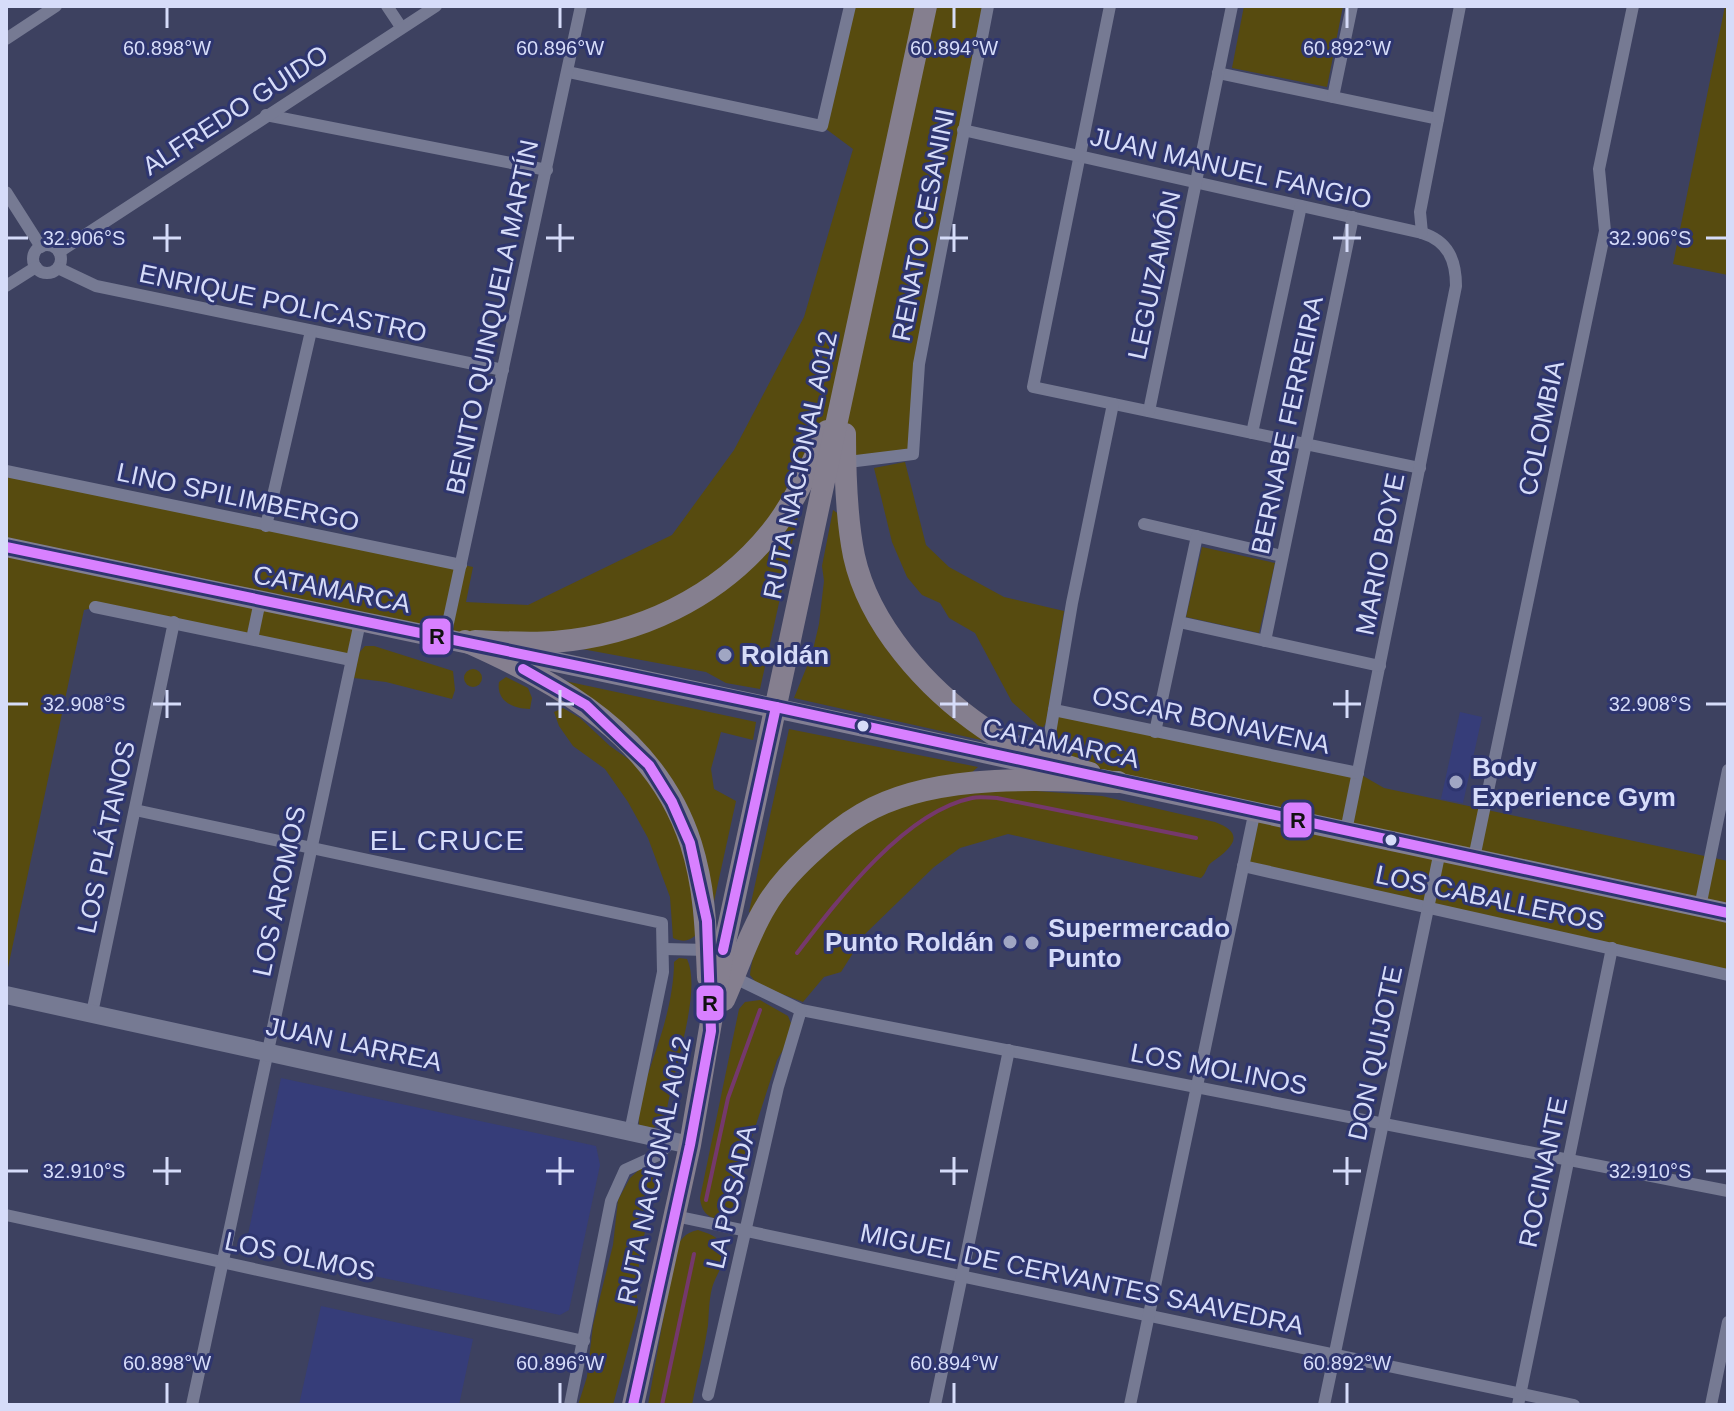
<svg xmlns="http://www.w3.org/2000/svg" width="1734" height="1411" viewBox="0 0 1734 1411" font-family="Arial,sans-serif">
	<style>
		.built { fill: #363d79 }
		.green { fill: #574b0f }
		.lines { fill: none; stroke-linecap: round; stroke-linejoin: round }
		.stream { stroke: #75386c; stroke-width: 4 }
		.street { stroke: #767a93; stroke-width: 12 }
		.secondary { stroke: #767a93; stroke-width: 18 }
		.primary { stroke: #817e93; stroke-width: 20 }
		.highway { stroke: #857f8f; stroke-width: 22 }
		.bus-1-casing { stroke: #2e356f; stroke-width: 16 }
		.bus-1 { stroke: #d880ff; stroke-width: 10 }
		.ticks { fill: none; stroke: #d6dcf9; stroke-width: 3 }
		.poi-dot { fill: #a0a6c3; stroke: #2e356f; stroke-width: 3 }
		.bus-dot { fill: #d6dcf9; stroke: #2e356f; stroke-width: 3 }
		.labels { text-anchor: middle; stroke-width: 6; stroke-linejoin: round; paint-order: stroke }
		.street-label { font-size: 26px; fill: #d6dcf9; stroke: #2e356f }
		.poi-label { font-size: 26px; font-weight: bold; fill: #d6dcf9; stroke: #2e356f; text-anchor: start }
		.neighbourhood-label { font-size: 28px; letter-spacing: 2px; fill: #d6dcf9; stroke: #2e356f }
		.ticks-label { font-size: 20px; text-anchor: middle; fill: #d6dcf9; stroke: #2e356f; stroke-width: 6; stroke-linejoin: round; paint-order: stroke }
		.line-badge { stroke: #2e356f; stroke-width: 3 }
		.pale-badge-label { font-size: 22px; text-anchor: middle; font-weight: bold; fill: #111 }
	</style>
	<rect width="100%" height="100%" fill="#3d4160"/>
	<g class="built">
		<path d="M1460,712L1482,717L1463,803L1441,799Z"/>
		<path d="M281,1078L596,1146L600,1165L569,1310L560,1315L245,1249Z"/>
		<path d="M321,1306L473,1339L459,1405H299Z"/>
	</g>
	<g class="green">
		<path d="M850,6H988L919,364L913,454L845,463L791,503L677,609L553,642L360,622L351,660L95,607L84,610L6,977V471L473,567L466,602L528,605L672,535L734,450L804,317L853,149L822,126Z"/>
		<path d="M1244,6H1343L1327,87L1232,68Z"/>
		<path d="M1725,6H1728V275L1673,264Z"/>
		<path d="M905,462L926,545L949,567L1004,597L1064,611L1046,723L1042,729L1012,702L975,633L949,618L940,603L922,595L907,577L892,542L874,468Z"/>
		<path d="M796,506L799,512L760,689L726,683L706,672L582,649L667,621Z"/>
		<path d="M833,510L840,515L864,606L987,737L981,740L794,698L812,654L819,624L824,581L822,566Z"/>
		<path d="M1202,547L1275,563L1259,633L1186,617Z"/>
		<path d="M365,646H374L453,671L455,690L452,699L386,682L354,678L359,653Z"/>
		<circle cx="473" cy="678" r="9"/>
		<path d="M506,677L528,688L532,698L530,709C513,709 496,701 499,682Z"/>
		<path d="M565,681L756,722L753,740L721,732L711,769L714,789L736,801L713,906L696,840Z"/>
		<path d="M563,708L580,718L610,746L631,761L653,787L686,849L696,935C688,942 683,942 673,938L670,897L648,838L628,802L605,769L573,746L559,726L554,712Z"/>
		<path d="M1054,710L1358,773L1384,788L1728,861V975L1243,866L1255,811L1046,760Z"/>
		<path d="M789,729L978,767L970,774L871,804L754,914L749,912Z"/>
		<path d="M1024,790L1102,796L1215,822C1247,834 1232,848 1212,862C1206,866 1207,873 1201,878L1008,834L960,848L934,867L865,934L841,972L824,977L803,1002L758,985L750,975C754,930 796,876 829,847C857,824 897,805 933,796C959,789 996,792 1024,790Z"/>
		<path d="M679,958L687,959C703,993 671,1075 666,1116L662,1123L653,1128L639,1125C637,1101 646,1081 653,1059C664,1028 674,994 674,962Z"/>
		<path d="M760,1000L788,1016L792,1026L789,1040L777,1060L740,1174L732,1214L725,1221C710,1218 702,1215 700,1198L739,1009L745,1002Z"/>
		<path d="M651,1166L656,1168V1177L640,1256L636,1288L638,1311L613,1405H578L587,1377L593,1325L613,1245L618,1200L630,1178L641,1168Z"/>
		<path d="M698,1230C707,1233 719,1236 723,1247C728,1262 716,1273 712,1288C709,1300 709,1312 708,1325C704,1352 697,1378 692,1405H648L675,1252C680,1240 684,1233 698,1230Z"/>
	</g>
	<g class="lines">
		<g class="stream">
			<path d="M797,953C837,901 904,812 972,798C980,796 989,798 997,798L1196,838"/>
			<path d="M706,1200L728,1098L760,1010"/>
			<path d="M662,1405L694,1254"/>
		</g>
		<g class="street">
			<path d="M387,6L401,27"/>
			<path d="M1110,6L1033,387L1420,468"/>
			<path d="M6,39L56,6"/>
			<path d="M568,72L822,126L850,6"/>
			<path d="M1218,73L1438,119"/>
			<path d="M1333,97L1352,6"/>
			<path d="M266,115L547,170"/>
			<path d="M963,130L1422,233C1448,241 1456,260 1456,286L1346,831"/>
			<path d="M6,192L41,247"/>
			<path d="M1422,233L1420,212L1460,6"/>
			<circle cx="47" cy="259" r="14"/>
			<path d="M59,252L436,6"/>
			<path d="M58,268L96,286L503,370"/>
			<path d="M6,286L36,267"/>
			<path d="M1149,411L1232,6"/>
			<path d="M1252,433L1301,206"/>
			<path d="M840,463L913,454L919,364L988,6"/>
			<path d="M6,471L461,565"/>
			<path d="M1144,524L1282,556"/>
			<path d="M266,526L311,331"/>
			<path d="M95,607L351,660"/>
			<path d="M1179,622L1380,666"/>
			<path d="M445,637L581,6"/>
			<path d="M252,639L260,601"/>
			<path d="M1265,641L1353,217"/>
			<path d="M1054,710L1358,773"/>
			<path d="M1155,732L1197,536"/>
			<path d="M1045,763L1072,603L1113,404"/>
			<path d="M135,810L662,923L663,972L630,1132"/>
			<path d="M1474,858L1605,231L1599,169L1633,6"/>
			<path d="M1243,866L1728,975"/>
			<path d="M1700,907L1728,770"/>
			<path d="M664,949L708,950"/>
			<path d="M729,975L801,1010L1728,1191"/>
			<path d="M92,1013L174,622"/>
			<path d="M6,1215L584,1341"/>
			<path d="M675,1216L1574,1405"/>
			<path d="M708,1395L778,1087L801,1010"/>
			<path d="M192,1405L360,622"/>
			<path d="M570,1405L611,1201L625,1170L658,1155L672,1141"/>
			<path d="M935,1405L1009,1050"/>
			<path d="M1130,1405L1255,810"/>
			<path d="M1324,1405L1440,851"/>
			<path d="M1518,1405L1612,948"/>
			<path d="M1711,1405L1728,1322"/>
		</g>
		<path class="secondary" d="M6,995L690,1145"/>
		<g class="primary">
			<path d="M6,547C353,621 701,690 1047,767"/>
			<path d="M1102,779L1728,913"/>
		</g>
		<g class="highway">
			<path d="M845,434C845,474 846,517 854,556C869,625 927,689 984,728C1015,750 1054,762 1090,773"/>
			<path d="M465,641C561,684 657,737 691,844C705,888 706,932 708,977"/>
			<path d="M475,641C501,642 528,644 554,642C638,635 718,598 771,532C795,502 811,465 827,431"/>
			<path d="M724,1000C738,969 748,935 766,906C777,887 793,870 809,855C825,840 843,825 862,814C934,772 1038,780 1118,782"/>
			<path d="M633,1405L690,1145L723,952L926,6"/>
		</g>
		<g class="bus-1-casing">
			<g id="bus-1">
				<path d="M6,547L776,707L1728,913"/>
				<path d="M523,669L586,705L649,765L672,802L690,843L707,921L711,1031L690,1145L633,1405"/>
				<path d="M723,950L776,707"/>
			</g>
		</g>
		<use href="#bus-1" class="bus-1"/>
	</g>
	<path class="ticks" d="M167,8V28M560,8V28M954,8V28M1347,8V28M167,224V252M560,224V252M954,224V252M1347,224V252M8,238H28M153,238H181M546,238H574M940,238H968M1333,238H1361M1706,238H1726M167,690V718M560,690V718M954,690V718M1347,690V718M8,704H28M153,704H181M546,704H574M940,704H968M1333,704H1361M1706,704H1726M167,1157V1185M560,1157V1185M954,1157V1185M1347,1157V1185M8,1171H28M153,1171H181M546,1171H574M940,1171H968M1333,1171H1361M1706,1171H1726M167,1383V1403M560,1383V1403M954,1383V1403M1347,1383V1403"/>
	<g class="poi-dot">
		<circle cx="725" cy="655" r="8"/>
		<circle cx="1456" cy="782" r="8"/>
		<circle cx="1010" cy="942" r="8"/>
		<circle cx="1032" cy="943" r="8"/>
	</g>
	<g class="bus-dot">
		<circle cx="863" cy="726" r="7"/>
		<circle cx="1391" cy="840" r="7"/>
	</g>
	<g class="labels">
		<g class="street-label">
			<text transform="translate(235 110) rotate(-33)" y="9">ALFREDO GUIDO</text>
			<text transform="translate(1231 168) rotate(13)" y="9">JUAN MANUEL FANGIO</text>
			<text transform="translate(923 225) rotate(-79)" y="9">RENATO CESANINI</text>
			<text transform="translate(1154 275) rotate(-78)" y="9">LEGUIZAMÓN</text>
			<text transform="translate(283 303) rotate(12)" y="9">ENRIQUE POLICASTRO</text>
			<text transform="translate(492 317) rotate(-78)" y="9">BENITO QUINQUELA MARTÍN</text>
			<text transform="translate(1287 425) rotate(-78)" y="9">BERNABE FERREIRA</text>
			<text transform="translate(1541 428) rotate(-78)" y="9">COLOMBIA</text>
			<text transform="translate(800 465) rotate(-78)" y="9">RUTA NACIONAL A012</text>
			<text transform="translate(238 497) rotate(12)" y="9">LINO SPILIMBERGO</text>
			<text transform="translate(1380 554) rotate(-79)" y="9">MARIO BOYE</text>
			<text transform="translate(332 589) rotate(11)" y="9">CATAMARCA</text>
			<text transform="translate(1211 720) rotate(12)" y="9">OSCAR BONAVENA</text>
			<text transform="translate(1061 743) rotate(12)" y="9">CATAMARCA</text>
			<text transform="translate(106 837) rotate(-78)" y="9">LOS PLÁTANOS</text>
			<text transform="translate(279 891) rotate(-78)" y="9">LOS AROMOS</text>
			<text transform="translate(1490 898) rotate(12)" y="9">LOS CABALLEROS</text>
			<text transform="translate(354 1044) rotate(12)" y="9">JUAN LARREA</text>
			<text transform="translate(1375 1053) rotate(-78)" y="9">DON QUIJOTE</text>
			<text transform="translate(1219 1069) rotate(11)" y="9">LOS MOLINOS</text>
			<text transform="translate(654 1170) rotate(-78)" y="9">RUTA NACIONAL A012</text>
			<text transform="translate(1543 1172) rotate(-78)" y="9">ROCINANTE</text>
			<text transform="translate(731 1197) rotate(-77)" y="9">LA POSADA</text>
			<text transform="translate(300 1256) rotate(12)" y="9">LOS OLMOS</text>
			<text transform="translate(1082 1279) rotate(12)" y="9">MIGUEL DE CERVANTES SAAVEDRA</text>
		</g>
		<g class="poi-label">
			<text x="741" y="664">Roldán</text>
			<text x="1472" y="776">Body<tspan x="1472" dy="30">Experience Gym</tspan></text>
			<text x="1048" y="937">Supermercado<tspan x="1048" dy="30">Punto</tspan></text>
			<text x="994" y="951" text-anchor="end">Punto Roldán</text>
		</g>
		<g class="neighbourhood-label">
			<text x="448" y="850">EL CRUCE</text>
		</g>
	</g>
	<g class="ticks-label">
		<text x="167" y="55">60.898°W</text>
		<text x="560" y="55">60.896°W</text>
		<text x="954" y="55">60.894°W</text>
		<text x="1347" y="55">60.892°W</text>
		<text x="84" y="245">32.906°S</text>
		<text x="1650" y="245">32.906°S</text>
		<text x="84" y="711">32.908°S</text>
		<text x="1650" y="711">32.908°S</text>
		<text x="84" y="1178">32.910°S</text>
		<text x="1650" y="1178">32.910°S</text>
		<text x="167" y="1370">60.898°W</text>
		<text x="560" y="1370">60.896°W</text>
		<text x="954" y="1370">60.894°W</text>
		<text x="1347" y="1370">60.892°W</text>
	</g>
	<g class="line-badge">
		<rect x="421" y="617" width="31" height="39" rx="8" fill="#d880ff"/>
		<rect x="1282" y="801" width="31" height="38" rx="8" fill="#d880ff"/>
		<rect x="695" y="984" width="30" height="38" rx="8" fill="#d880ff"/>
	</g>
	<g class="pale-badge-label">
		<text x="437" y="644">R</text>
		<text x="1298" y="828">R</text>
		<text x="710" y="1011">R</text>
	</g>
	<rect width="1734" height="1411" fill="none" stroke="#d6dcf9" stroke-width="16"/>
</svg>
